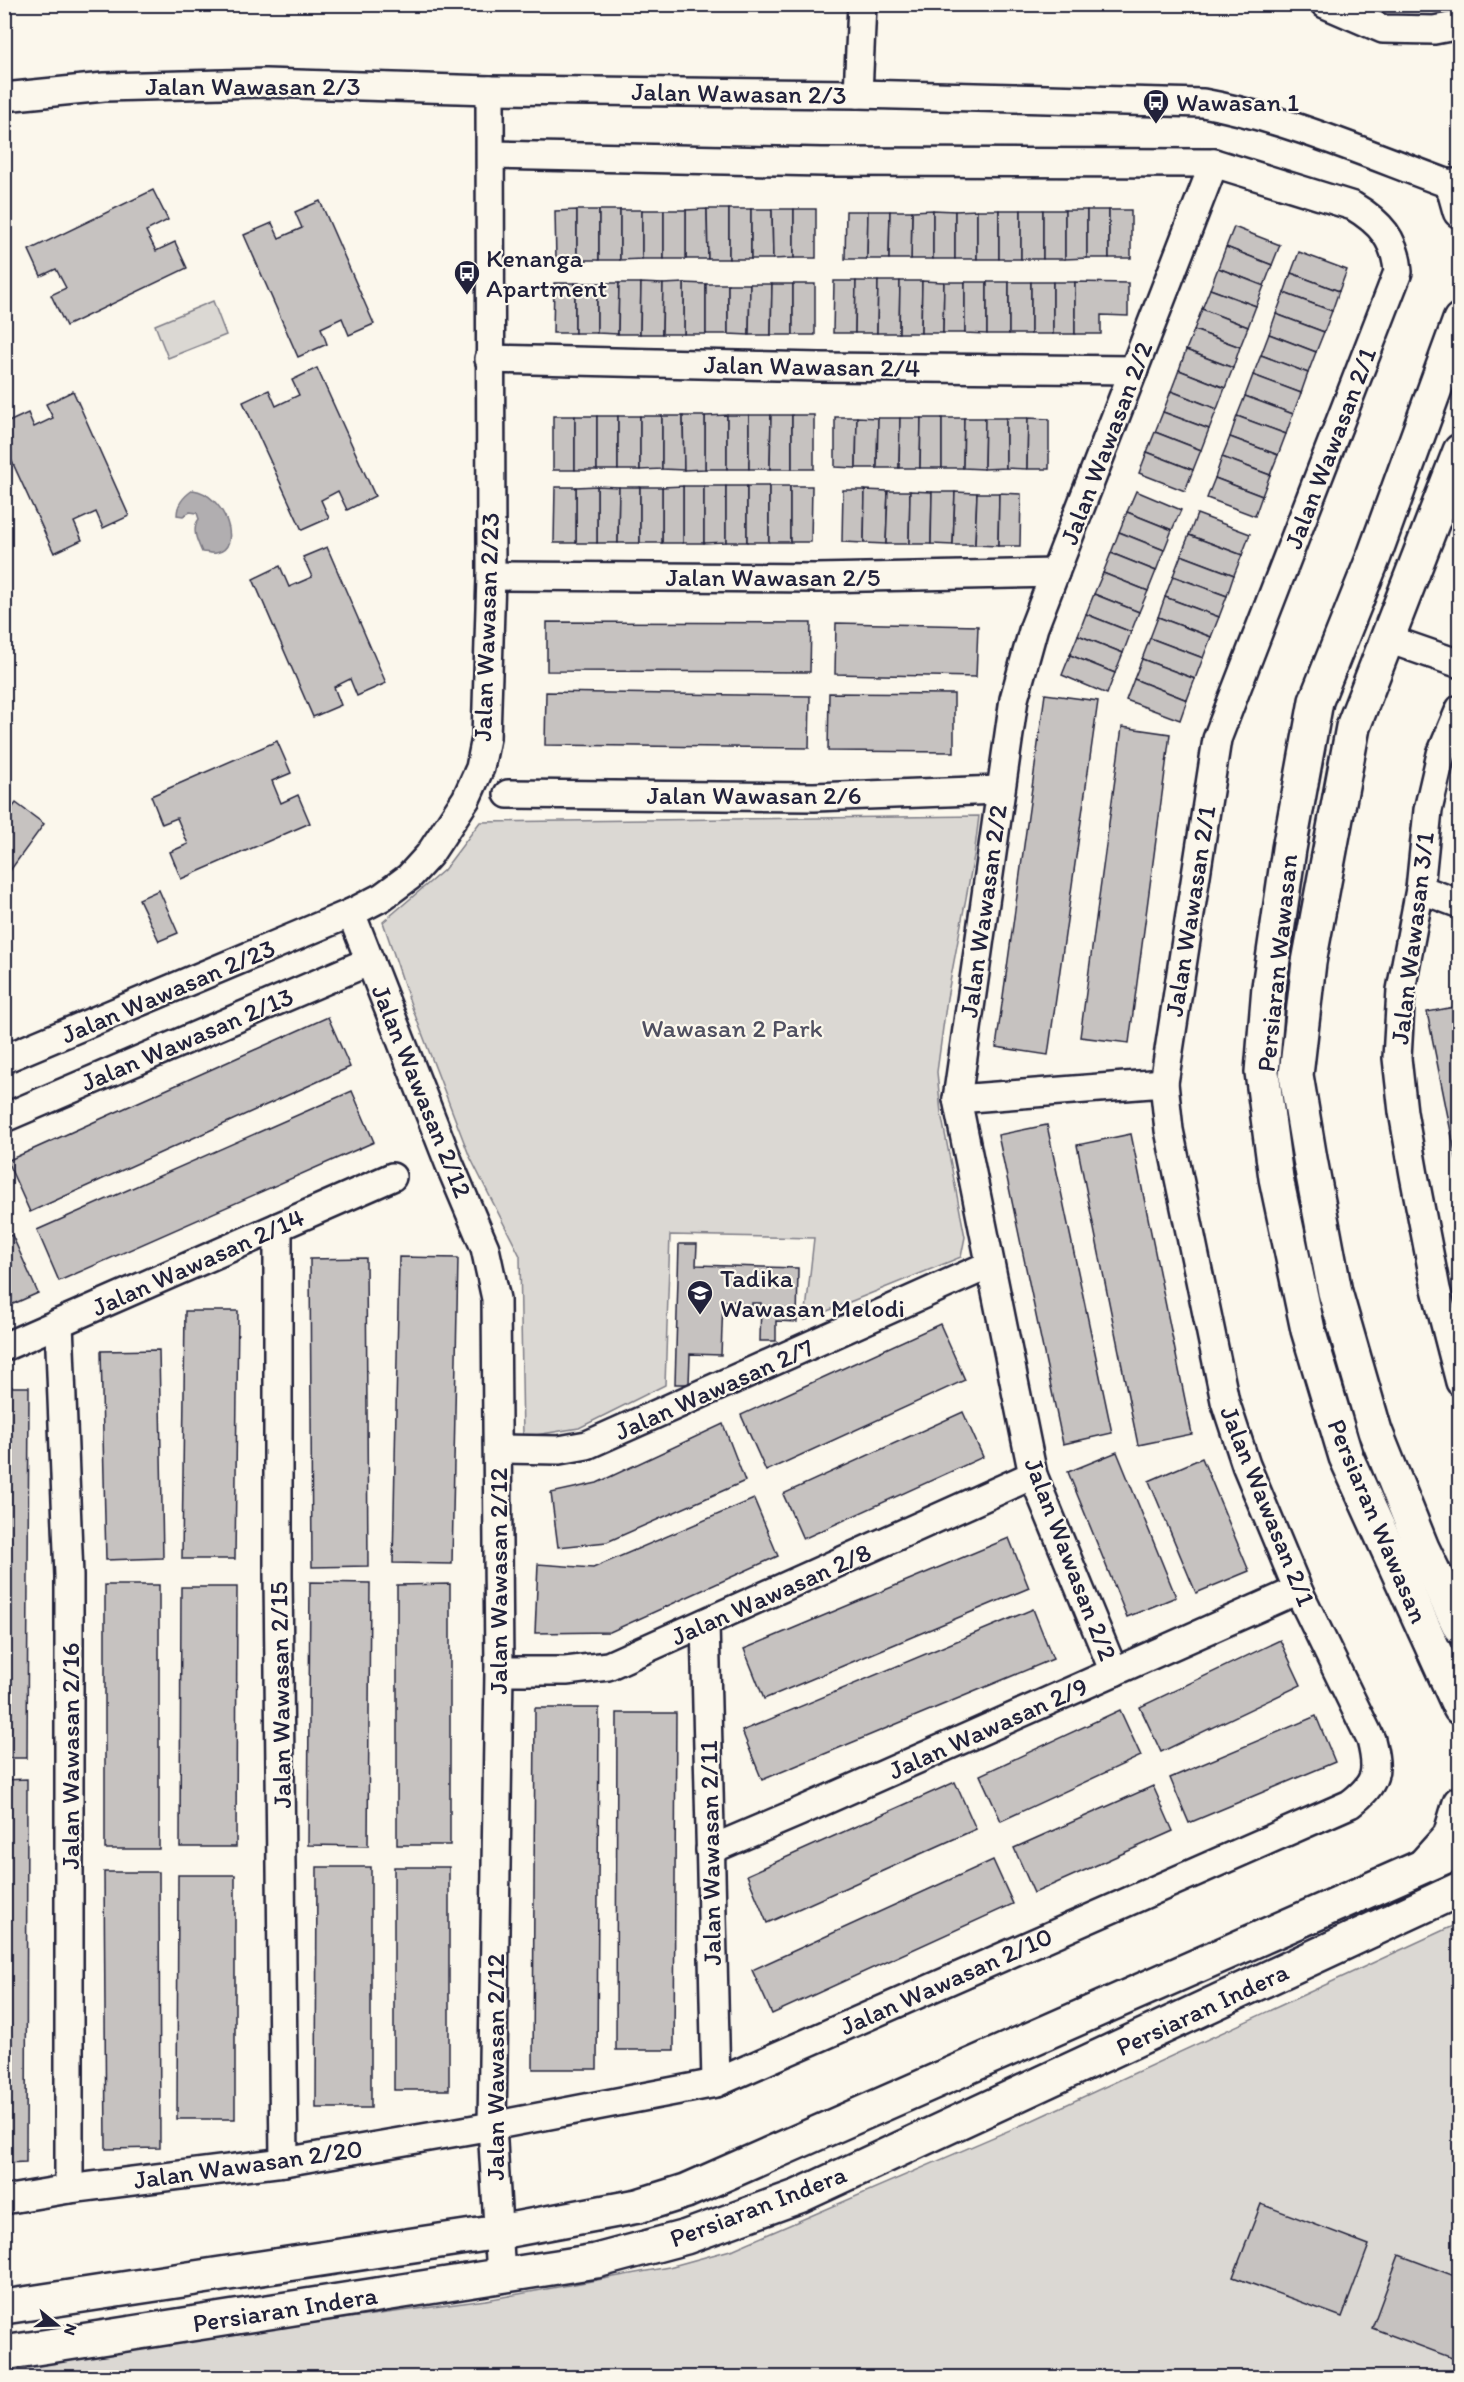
<svg xmlns="http://www.w3.org/2000/svg" width="1464" height="2382" viewBox="0 0 1464 2382" font-family="Itim,sans-serif">
	<style>
		.green { fill: #dbd8d3; stroke: #7e7d87; stroke-width: 1.5 }
		.water { fill: #b1aeb0; stroke: #787681; stroke-width: 1.5 }
		.building { fill: #c6c2c0; stroke: #22223b; stroke-width: 1.5 }
		.lines { fill: none; stroke-linecap: round; stroke-linejoin: round }
		.minor-casing { stroke: #22223b; stroke-width: 32 }
		.major-casing { stroke: #22223b; stroke-width: 38 }
		.minor { stroke: #fbf7ec; stroke-width: 27 }
		.major { stroke: #fbf7ec; stroke-width: 33 }
		.labels { text-anchor: middle; stroke-width: 4.5; stroke-linejoin: round; paint-order: stroke }
		.street-label { font-size: 26px; fill: #22223b; stroke: #fbf7ec }
		.poi-label { font-size: 26px; fill: #22223b; stroke: #fbf7ec; text-anchor: start }
		.park-label { font-size: 26px; fill: #505061; stroke: #fbf7ec }
	</style>
	<rect width="100%" height="100%" fill="#fbf7ec"/>
	<filter id="ink" filterUnits="userSpaceOnUse"><feTurbulence type="fractalNoise" baseFrequency=".0167" numOctaves="2"/><feDisplacementMap in="SourceGraphic" scale="12" xChannelSelector="R" yChannelSelector="G"/><feConvolveMatrix kernelMatrix="1 2 1 2 8 2 1 2 1" color-interpolation-filters="sRGB"/></filter>
	<g filter="url(#ink)">
		<g class="green">
			<path d="M213,301L226,335L168,358L155,325Z"/>
			<path d="M979,816L974,856L947,998L937,1072L941,1113L965,1237L961,1257L805,1320L814,1238L670,1235L665,1385L579,1428L523,1437L520,1256L469,1155L410,1002L383,922L444,870L480,822Z"/>
			<path d="M1459,1923V2377L5,2378V2370L281,2327L486,2300L669,2267L734,2249L1033,2120Z"/>
		</g>
		<path class="water" d="M193,490C225,494 244,549 216,553C212,554 206,552 202,552C197,541 191,529 199,519L197,513L190,512L183,516L177,515C177,504 184,496 193,490Z"/>
		<g class="building">
			<path d="M153,190L168,220L146,231L156,251L175,242L187,268L66,326L51,295L66,288L56,269L41,276L29,250Z"/>
			<path d="M320,201L374,324L349,335L342,318L321,328L327,344L298,357L244,235L272,223L279,238L302,228L295,212Z"/>
			<path d="M707,209L708,259H686V210Z"/>
			<path d="M707,209H729V259H708Z"/>
			<rect x="729" y="209" width="22" height="50"/>
			<path d="M751,209H772L773,259H751Z"/>
			<path d="M772,209H794V258L773,259Z"/>
			<rect x="794" y="209" width="22" height="49"/>
			<path d="M577,210V260H556L555,211Z"/>
			<rect x="577" y="210" width="22" height="50"/>
			<rect x="599" y="210" width="21" height="50"/>
			<path d="M620,210H642V259L620,260Z"/>
			<rect x="642" y="210" width="22" height="49"/>
			<rect x="664" y="210" width="22" height="49"/>
			<path d="M933,210V259H911L912,211Z"/>
			<path d="M933,210L955,211V259H933Z"/>
			<path d="M977,210V259H955V211Z"/>
			<rect x="977" y="210" width="22" height="49"/>
			<rect x="999" y="210" width="22" height="49"/>
			<rect x="1021" y="210" width="22" height="49"/>
			<rect x="1043" y="210" width="22" height="49"/>
			<path d="M1065,210H1087V258L1065,259Z"/>
			<rect x="1087" y="210" width="22" height="48"/>
			<rect x="1109" y="210" width="22" height="48"/>
			<path d="M846,211H868L867,259H845Z"/>
			<path d="M868,211H890L889,259H867Z"/>
			<path d="M890,211H912L911,259H889Z"/>
			<path d="M1234,227L1280,245L1272,265L1226,247Z"/>
			<path d="M1226,247L1272,265L1264,286L1218,268Z"/>
			<path d="M1299,252L1347,270L1339,291L1291,273Z"/>
			<path d="M1218,268L1264,286L1256,306L1210,289Z"/>
			<path d="M1291,273L1339,291L1332,311L1284,293Z"/>
			<path d="M834,281H856L855,333H833Z"/>
			<path d="M856,281H878L877,333H855Z"/>
			<path d="M878,281H900L899,333H877Z"/>
			<path d="M900,281H922L921,333H899Z"/>
			<path d="M922,281L944,282L943,333H921Z"/>
			<path d="M944,282H965V333H943Z"/>
			<path d="M965,282H987V334L965,333Z"/>
			<rect x="987" y="282" width="22" height="52"/>
			<rect x="1009" y="282" width="22" height="52"/>
			<rect x="1031" y="282" width="22" height="52"/>
			<rect x="1053" y="282" width="22" height="52"/>
			<path d="M1075,282L1128,283V316L1101,315V334H1075Z"/>
			<path d="M554,283H575V333H553Z"/>
			<rect x="575" y="283" width="22" height="50"/>
			<path d="M597,283H619L618,334L597,333Z"/>
			<path d="M619,283H641L640,334H618Z"/>
			<path d="M641,283L663,284L662,334H640Z"/>
			<path d="M684,283L706,284V334H684Z"/>
			<path d="M684,283V334H662L663,284Z"/>
			<rect x="706" y="284" width="22" height="50"/>
			<path d="M728,284H750L749,335L728,334Z"/>
			<path d="M750,284H772L771,335H749Z"/>
			<path d="M772,284H793V335H771Z"/>
			<rect x="793" y="284" width="22" height="51"/>
			<path d="M1210,289L1256,306L1248,327L1202,309Z"/>
			<path d="M1284,293L1332,311L1324,332L1276,314Z"/>
			<path d="M1202,309L1248,327L1240,347L1194,330Z"/>
			<path d="M1276,314L1324,332L1316,352L1269,334Z"/>
			<path d="M1194,330L1240,347L1233,368L1186,350Z"/>
			<path d="M1269,334L1316,352L1308,373L1261,355Z"/>
			<path d="M1186,350L1233,368L1225,388L1179,370Z"/>
			<path d="M1261,355L1308,373L1301,393L1253,375Z"/>
			<path d="M317,368L375,496L347,510L338,491L321,500L329,518L302,530L243,402L269,390L276,406L299,395L292,380Z"/>
			<path d="M1179,370L1225,388L1217,409L1171,391Z"/>
			<path d="M1253,375L1301,393L1293,414L1245,396Z"/>
			<path d="M73,391L129,516L103,528L96,512L74,522L82,540L54,553L4,444V424L28,413L34,427L53,418L46,404Z"/>
			<path d="M1171,391L1217,409L1209,429L1163,412Z"/>
			<path d="M1245,396L1293,414L1286,434L1237,416Z"/>
			<path d="M1163,412L1209,429L1201,450L1155,432Z"/>
			<path d="M727,415V469H705V416Z"/>
			<rect x="727" y="415" width="22" height="54"/>
			<path d="M749,415H771L770,469H749Z"/>
			<path d="M771,415H792V469H770Z"/>
			<rect x="792" y="415" width="22" height="54"/>
			<rect x="553" y="416" width="22" height="54"/>
			<rect x="575" y="416" width="22" height="54"/>
			<rect x="597" y="416" width="21" height="54"/>
			<rect x="618" y="416" width="22" height="54"/>
			<path d="M640,416H662V469L640,470Z"/>
			<path d="M662,416H683L684,470L662,469Z"/>
			<path d="M683,416H705V469L684,470Z"/>
			<path d="M1237,416L1286,434L1278,455L1230,437Z"/>
			<path d="M835,417H857L856,468L835,467Z"/>
			<path d="M857,417L878,418L877,468H856Z"/>
			<path d="M878,418H900L899,468H877Z"/>
			<path d="M900,418H921L920,468H899Z"/>
			<path d="M921,418H942V468H920Z"/>
			<path d="M942,418H964L963,468H942Z"/>
			<path d="M964,418H985L984,469L963,468Z"/>
			<path d="M985,418H1006V468L984,469Z"/>
			<path d="M1006,418H1028L1027,469L1006,468Z"/>
			<path d="M1028,418L1049,419V469H1027Z"/>
			<path d="M1155,432L1201,450L1193,470L1147,452Z"/>
			<path d="M1230,437L1278,455L1270,475L1222,457Z"/>
			<path d="M1147,452L1193,470L1185,491L1139,473Z"/>
			<path d="M1222,457L1270,475L1262,496L1215,478Z"/>
			<path d="M1215,478L1262,496L1255,516L1207,498Z"/>
			<path d="M597,486L619,487L618,543H597Z"/>
			<path d="M597,486V543H576V487Z"/>
			<rect x="683" y="486" width="21" height="57"/>
			<path d="M683,486V543H662V487Z"/>
			<path d="M704,486H726V542L704,543Z"/>
			<rect x="726" y="486" width="21" height="56"/>
			<rect x="747" y="486" width="22" height="56"/>
			<rect x="769" y="486" width="21" height="56"/>
			<path d="M790,486H812L811,542H790Z"/>
			<path d="M555,487H576V543H554Z"/>
			<path d="M619,487H640V543H618Z"/>
			<rect x="640" y="487" width="22" height="56"/>
			<path d="M843,490H865L864,543L842,542Z"/>
			<path d="M865,490L888,491L886,544L864,543Z"/>
			<path d="M888,491H910L909,544H886Z"/>
			<path d="M910,491L932,492L931,544H909Z"/>
			<path d="M1136,491L1181,510L1172,530L1127,512Z"/>
			<path d="M932,492H955L953,545L931,544Z"/>
			<path d="M955,492L977,493L975,545H953Z"/>
			<path d="M977,493H999L998,546L975,545Z"/>
			<path d="M999,493L1021,494L1020,546H998Z"/>
			<path d="M1127,512L1172,530L1164,550L1119,532Z"/>
			<path d="M1197,514L1250,534L1242,555L1189,535Z"/>
			<path d="M1119,532L1164,550L1156,571L1111,553Z"/>
			<path d="M1189,535L1242,555L1234,575L1181,555Z"/>
			<path d="M327,547L386,683L357,696L350,679L334,687L341,705L313,717L253,579L280,566L289,587L312,577L303,557Z"/>
			<path d="M1111,553L1156,571L1148,591L1103,573Z"/>
			<path d="M1181,555L1234,575L1227,596L1173,576Z"/>
			<path d="M1103,573L1148,591L1139,612L1094,594Z"/>
			<path d="M1173,576L1227,596L1219,617L1165,597Z"/>
			<path d="M1094,594L1139,612L1131,632L1086,614Z"/>
			<path d="M1165,597L1219,617L1211,637L1158,617Z"/>
			<path d="M1086,614L1131,632L1123,653L1078,635Z"/>
			<path d="M1158,617L1211,637L1203,658L1150,638Z"/>
			<path d="M547,622L811,623L810,672L547,671Z"/>
			<path d="M836,623L978,626L976,677L835,674Z"/>
			<path d="M1078,635L1123,653L1115,673L1070,655Z"/>
			<path d="M1150,638L1203,658L1195,679L1142,659Z"/>
			<path d="M1070,655L1115,673L1107,694L1062,675Z"/>
			<path d="M1142,659L1195,679L1187,700L1134,679Z"/>
			<path d="M1134,679L1187,700L1180,720L1126,700Z"/>
			<path d="M546,692L810,696L809,748L545,745Z"/>
			<path d="M829,693L954,694V752L828,751Z"/>
			<path d="M1045,694L1098,701L1048,1055L996,1047Z"/>
			<path d="M1122,727L1170,734L1129,1043L1080,1037Z"/>
			<path d="M277,741L291,773L272,781L281,803L298,795L310,823L181,879L170,852L188,844L177,818L162,824L151,796Z"/>
			<path d="M16,803L44,824L4,879V813L7,815Z"/>
			<path d="M159,890L178,933L159,941L139,899Z"/>
			<path d="M1460,1006V1177L1427,1012Z"/>
			<path d="M328,1017L350,1067L30,1212L7,1161Z"/>
			<path d="M352,1091L374,1142L59,1281L37,1230Z"/>
			<path d="M1047,1125L1112,1433L1063,1444L998,1135Z"/>
			<path d="M1131,1134L1192,1434L1138,1445L1077,1145Z"/>
			<path d="M12,1235L38,1293L4,1308V1238Z"/>
			<path d="M679,1244H697L696,1265L798,1268L797,1322L776,1321V1341H760L761,1303H752V1312L734,1311V1301H723L721,1355L690,1354L689,1384H675Z"/>
			<path d="M399,1257L458,1258L452,1564L393,1563Z"/>
			<path d="M366,1258L368,1566L312,1567L310,1259Z"/>
			<path d="M185,1311H238L235,1559H182Z"/>
			<path d="M940,1324L965,1380L766,1471L741,1415Z"/>
			<path d="M159,1350L163,1558L106,1560L101,1351Z"/>
			<path d="M4,1387H29L27,1758H4Z"/>
			<path d="M963,1412L983,1457L803,1539L783,1494Z"/>
			<path d="M723,1424L745,1481L607,1542L558,1547L551,1493L597,1483Z"/>
			<path d="M1117,1452L1176,1597L1127,1617L1068,1472Z"/>
			<path d="M1202,1458L1249,1571L1196,1593L1149,1481Z"/>
			<path d="M754,1499L778,1556L610,1632L535,1633L538,1564L593,1568Z"/>
			<path d="M1009,1538L1029,1588L764,1699L744,1649Z"/>
			<path d="M310,1582L370,1583L368,1846L308,1845Z"/>
			<path d="M450,1584V1845H397V1585Z"/>
			<rect x="105" y="1585" width="54" height="264"/>
			<path d="M181,1587H237L236,1847H180Z"/>
			<path d="M1033,1609L1053,1659L762,1780L742,1731Z"/>
			<path d="M1280,1640L1301,1685L1161,1752L1140,1707Z"/>
			<path d="M535,1708H599L597,2069H533Z"/>
			<path d="M1120,1710L1141,1756L1001,1821L980,1775Z"/>
			<path d="M617,1713H676L674,2050H616Z"/>
			<path d="M1316,1716L1335,1762L1189,1823L1170,1778Z"/>
			<path d="M27,1779L26,2162L4,2163V1780Z"/>
			<path d="M955,1782L976,1829L767,1923L747,1875Z"/>
			<path d="M1153,1786L1173,1831L1034,1893L1014,1848Z"/>
			<path d="M993,1860L1013,1904L772,2014L752,1970Z"/>
			<path d="M317,1867H371V2108H316Z"/>
			<rect x="394" y="1867" width="55" height="223"/>
			<path d="M104,1872H159L160,2148L106,2149Z"/>
			<path d="M178,1875H235V2119H177Z"/>
			<path d="M1261,2204L1369,2245L1342,2317L1233,2277Z"/>
			<path d="M1399,2255L1460,2278V2361L1372,2328Z"/>
		</g>
		<g class="lines">
			<g class="minor-casing">
				<g id="minor">
					<path d="M1325,4L1383,29L1434,30L1460,25"/>
					<path d="M858,94L862,4"/>
					<path d="M4,97L104,87L265,83L490,90L858,94L1203,103C1291,119 1376,158 1460,188"/>
					<path d="M489,359L820,367L1134,370"/>
					<path d="M491,576L817,578L1055,573"/>
					<path d="M1388,639L1460,664"/>
					<path d="M1460,709L1441,754L1428,810L1420,889L1401,990L1397,1058L1403,1112L1414,1175L1436,1289L1460,1382"/>
					<path d="M508,794L814,797L999,790"/>
					<path d="M1420,889L1460,904"/>
					<path d="M351,913L449,1163L485,1248L496,1299L499,1671L492,2126L501,2276"/>
					<path d="M4,1059L351,913L382,897L409,877L429,855L466,799L480,768L486,738L491,576L490,90"/>
					<path d="M957,1099L1164,1083"/>
					<path d="M4,1118L370,961"/>
					<path d="M278,1227V1574L284,2162"/>
					<path d="M59,1323L69,1576V2189"/>
					<path d="M4,1347L392,1177"/>
					<path d="M498,1449L559,1450L587,1445L989,1265"/>
					<path d="M705,1623L716,2083"/>
					<path d="M499,1671H566L608,1666L1033,1475"/>
					<path d="M1114,1672L1033,1475L957,1099L1014,699L1034,627L1214,163"/>
					<path d="M710,1850L799,1812L1298,1590"/>
					<path d="M4,2200L69,2189L284,2162L492,2126L716,2083L1350,1804C1377,1783 1379,1772 1371,1740L1298,1590L1246,1465L1225,1401L1169,1130L1164,1083L1217,739L1398,272C1396,240 1380,222 1353,206L1214,163L822,162L491,155"/>
				</g>
			</g>
			<g class="major-casing">
				<g id="major">
					<path d="M1453,186L1460,211"/>
					<path d="M1460,320L1374,556L1316,701L1289,849L1269,987L1262,1072L1276,1178L1308,1330L1346,1457L1460,1708"/>
					<path d="M1460,451L1353,727L1309,962L1296,1075L1310,1159L1335,1292L1375,1431L1422,1548L1460,1627"/>
					<path d="M1425,1864L1450,1836L1460,1803"/>
					<path d="M4,2307L499,2232L638,2206L686,2191L1460,1850"/>
					<path d="M4,2353L596,2261L686,2237L799,2196L1460,1889"/>
				</g>
			</g>
			<use href="#minor" class="minor"/>
			<use href="#major" class="major"/>
		</g>
	</g>
	<defs>
		<g id="bus-pin" transform="scale(1.35)"><path d="M0 17L-7.5 6A9.5 9.5 0 1 1 7.5 6Z" fill="#22223b" stroke="#fbf7ec"/><path d="M-5-6H5V4H4V6H2V4H-2V6H-4V4H-5ZM-3.5-4V0h7V-4ZM-3.5 1.2v1.5H-2V1.2ZM2 1.2v1.5H3.5V1.2Z" fill="#fff"/></g>
		<g id="school-pin" transform="scale(1.35)"><path d="M0 17L-7.5 6A9.5 9.5 0 1 1 7.5 6Z" fill="#22223b" stroke="#fbf7ec"/><path d="M0-5L7-2L0 1L-7-2ZM-4 1L0 2.5L4 1V4Q0 6-4 4Z" fill="#fff"/></g>
	</defs>
	<g fill-rule="evenodd">
		<use href="#bus-pin" x="1156" y="102"/>
		<use href="#bus-pin" x="467" y="273"/>
		<use href="#school-pin" x="700" y="1293"/>
	</g>
	<g class="labels">
		<g class="street-label">
			<text x="253" y="95">Jalan Wawasan 2/3</text>
			<text transform="translate(739 93) rotate(1)" y="9">Jalan Wawasan 2/3</text>
			<text transform="translate(812 366) rotate(1)" y="9">Jalan Wawasan 2/4</text>
			<text transform="translate(1106 443) rotate(-69)" y="9">Jalan Wawasan 2/2</text>
			<text transform="translate(1330 448) rotate(-69)" y="9">Jalan Wawasan 2/1</text>
			<text x="773" y="586">Jalan Wawasan 2/5</text>
			<text transform="translate(486 627) rotate(-88)" y="9">Jalan Wawasan 2/23</text>
			<text x="754" y="804">Jalan Wawasan 2/6</text>
			<text transform="translate(983 911) rotate(-82)" y="9">Jalan Wawasan 2/2</text>
			<text transform="translate(1190 911) rotate(-81)" y="9">Jalan Wawasan 2/1</text>
			<text transform="translate(1412 938) rotate(-83)" y="9">Jalan Wawasan 3/1</text>
			<text transform="translate(1277 963) rotate(-84)" y="9">Persiaran Wawasan</text>
			<text transform="translate(168 991) rotate(-23)" y="9">Jalan Wawasan 2/23</text>
			<text transform="translate(187 1039) rotate(-23)" y="9">Jalan Wawasan 2/13</text>
			<text transform="translate(422 1091) rotate(68)" y="9">Jalan Wawasan 2/12</text>
			<text transform="translate(198 1262) rotate(-24)" y="9">Jalan Wawasan 2/14</text>
			<text transform="translate(714 1389) rotate(-24)" y="9">Jalan Wawasan 2/7</text>
			<text transform="translate(1268 1506) rotate(68)" y="9">Jalan Wawasan 2/1</text>
			<text transform="translate(1378 1521) rotate(67)" y="9">Persiaran Wawasan</text>
			<text transform="translate(1071 1559) rotate(69)" y="9">Jalan Wawasan 2/2</text>
			<text transform="translate(498 1581) rotate(-90)" y="9">Jalan Wawasan 2/12</text>
			<text transform="translate(771 1594) rotate(-24)" y="9">Jalan Wawasan 2/8</text>
			<text transform="translate(280 1695) rotate(-91)" y="9">Jalan Wawasan 2/15</text>
			<text transform="translate(988 1728) rotate(-24)" y="9">Jalan Wawasan 2/9</text>
			<text transform="translate(70 1756) rotate(-90)" y="9">Jalan Wawasan 2/16</text>
			<text transform="translate(710 1853) rotate(-91)" y="9">Jalan Wawasan 2/11</text>
			<text transform="translate(946 1981) rotate(-24)" y="9">Jalan Wawasan 2/10</text>
			<text transform="translate(1202 2009) rotate(-25)" y="9">Persiaran Indera</text>
			<text transform="translate(495 2067) rotate(-90)" y="9">Jalan Wawasan 2/12</text>
			<text transform="translate(248 2164) rotate(-8)" y="9">Jalan Wawasan 2/20</text>
			<text transform="translate(758 2206) rotate(-21)" y="9">Persiaran Indera</text>
			<text transform="translate(285 2309) rotate(-9)" y="9">Persiaran Indera</text>
		</g>
		<g class="poi-label">
			<text x="1176" y="111">Wawasan 1</text>
			<text x="486" y="267">Kenanga<tspan x="486" dy="30">Apartment</tspan></text>
			<text x="720" y="1287">Tadika<tspan x="720" dy="30">Wawasan Melodi</tspan></text>
		</g>
		<g class="park-label">
			<text x="732" y="1037">Wawasan 2 Park</text>
		</g>
	</g>
	<rect width="1464" height="2382" fill="none" stroke="#fbf7ec" stroke-width="24"/>
	<rect x="12" y="12" width="1440" height="2358" fill="none" stroke="#22223b" stroke-width="2" filter="url(#ink)"/>
	<g transform="translate(57 2325) rotate(109)" stroke="#fbf7ec" stroke-width="4.5" paint-order="stroke">
	<path d="M0-4.5L10 22L0 15L-10 22Z" fill="#22223b"/>
	<text y="-9" font-size="16" font-weight="bold" text-anchor="middle" fill="#22223b">N</text>
	</g>
</svg>
